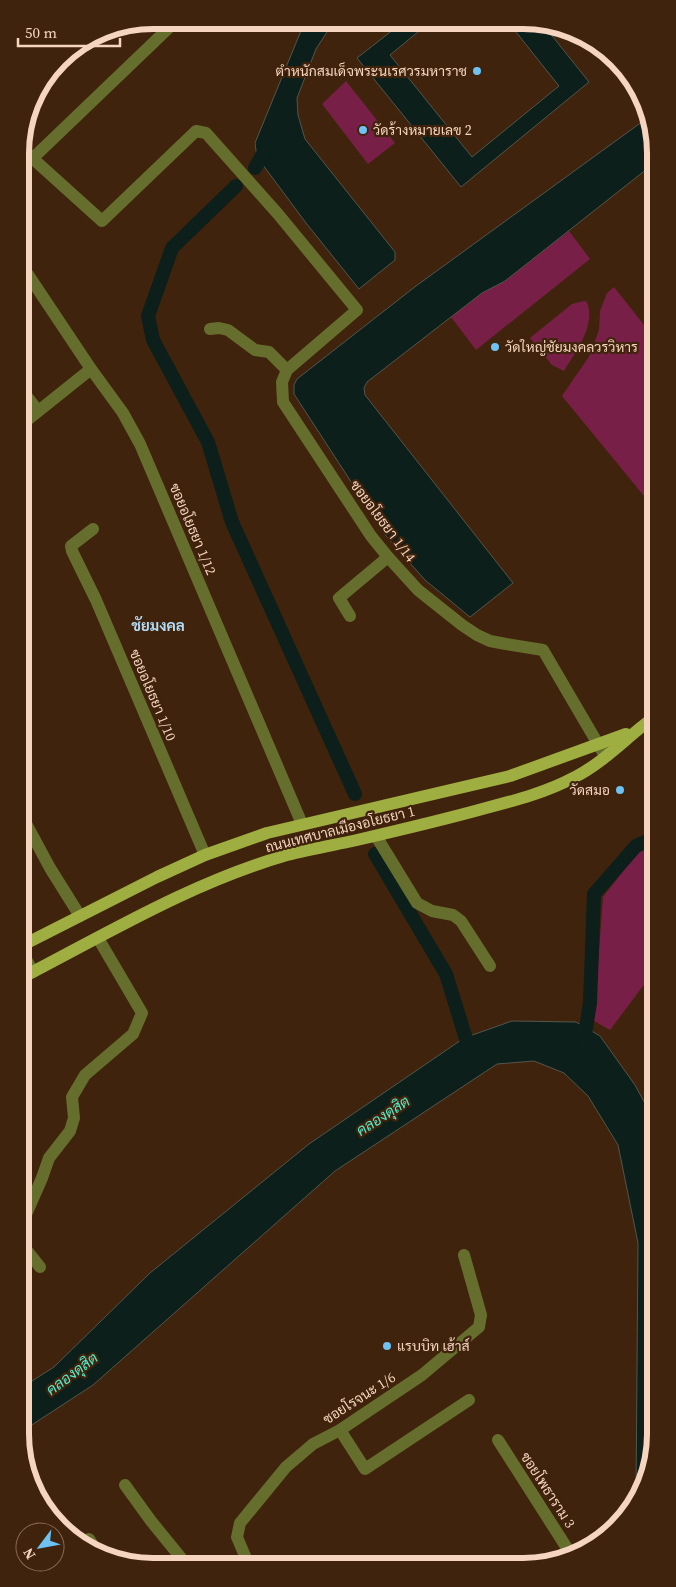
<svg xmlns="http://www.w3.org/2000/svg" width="676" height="1587" viewBox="0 0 676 1587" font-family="'Source Serif 4',Sarabun,serif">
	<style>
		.green { fill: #781f48 }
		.water { fill: #0c1f1b; stroke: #52564c }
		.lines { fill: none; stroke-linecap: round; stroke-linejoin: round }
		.canal { stroke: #0c1f1b; stroke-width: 14 }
		.minor { stroke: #656e2d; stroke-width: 12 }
		.major { stroke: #9fae40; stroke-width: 12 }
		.poi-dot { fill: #6ec2f3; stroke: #40230c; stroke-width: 2 }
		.labels { text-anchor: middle; stroke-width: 4.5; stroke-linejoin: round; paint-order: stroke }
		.poi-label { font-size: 14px; fill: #f5d5bf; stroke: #40230c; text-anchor: start }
		.street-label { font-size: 14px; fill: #f5d5bf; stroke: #40230c }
		.neighbourhood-label { font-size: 15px; font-weight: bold; fill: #b1dcf8; stroke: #40230c }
		.water-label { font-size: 15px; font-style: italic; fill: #54eacb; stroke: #40230c }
		.rim { fill: none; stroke: #f5d5bf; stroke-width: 6 }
	</style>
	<rect width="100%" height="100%" fill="#40230c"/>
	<g class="green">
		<path d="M590,44L617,59L629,80L619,79Z"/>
		<path d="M346,81L395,143L368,164L322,104Z"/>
		<path d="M569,231L590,259L476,350L451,317L482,293L505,281Z"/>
		<path d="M614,287L652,335V371L649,375L652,380L653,507L562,396L590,355L599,330L600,311L607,293Z"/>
		<path d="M584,301L587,302C596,326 576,351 564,371L552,365L530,338L572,304Z"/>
		<path d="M654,843V979L646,982L610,1030L594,1021L603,897L639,851Z"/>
	</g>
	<g class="water">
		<path d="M305,21H334L316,49L297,98L298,115L305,139L395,252V260L359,289L306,223L257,157L255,143Z"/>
		<path d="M403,22H430L390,55L472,157L559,86L508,22H541L589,82L461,187L357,58Z"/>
		<path d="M650,116L652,118V165L505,281L482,293L367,382L364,388L365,395L513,583L470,617L425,580L387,537L294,394V385L297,379L416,286Z"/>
		<path d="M512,1021L576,1022L600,1036L635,1085L655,1122L656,1443L636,1496L638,1243L618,1145L588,1096L564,1073L534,1061L497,1064L335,1171L93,1385L24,1430V1386L54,1367L150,1273L309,1144L464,1038Z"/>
	</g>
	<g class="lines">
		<g class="canal">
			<path d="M255,168L268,145"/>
			<path d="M236,186L172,248L148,316L153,340L208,442L232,522L355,794"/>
			<path d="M375,854L446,974L471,1055"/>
			<path d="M583,1047L590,1003L594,894L636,846L654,838"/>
		</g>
		<g class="minor">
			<path d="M20,147L102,221L196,131L206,133L278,214L357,310L287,370L282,382L283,402L371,536L388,557L418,590L462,625L477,635L490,641L506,644L543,650L605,756"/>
			<path d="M33,158L177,20"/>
			<path d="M21,264L91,369L123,413L140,444L302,824"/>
			<path d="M210,329L219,328L228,330L255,350L269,352L287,370"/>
			<path d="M21,389L38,411"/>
			<path d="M21,425L91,369"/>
			<path d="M93,529L71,546L72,551L96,600L205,855"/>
			<path d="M350,616L339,598L388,557"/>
			<path d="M22,816L50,868L80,916"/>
			<path d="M376,836L417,903L432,911L453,915L461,921L490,966"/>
			<path d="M23,954L33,972"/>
			<path d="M24,1219L42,1178L49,1158L70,1131L74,1118L72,1097L85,1075L133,1034L142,1013L98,938"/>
			<path d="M24,1247L40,1267"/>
			<path d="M340,1430L365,1469L469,1400"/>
			<path d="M498,1440L572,1556"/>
			<path d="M125,1485L151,1521L186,1564"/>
			<path d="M89,1539L94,1547"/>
			<path d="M241,1564L245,1556L237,1537L240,1523L286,1467L313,1444L340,1430L422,1375L479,1327L481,1315L464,1255"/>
		</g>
		<g class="major">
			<path d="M23,945L157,877L205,855L267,833L510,776L626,734"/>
			<path d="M23,977C108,933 193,882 287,855C310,849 334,845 357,840C400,830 443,820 486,808C517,800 547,792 575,777C603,763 628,736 653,718"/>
		</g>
	</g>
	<g class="poi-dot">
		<circle cx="477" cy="71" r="5"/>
		<circle cx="363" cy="130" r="5"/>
		<circle cx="495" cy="347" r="5"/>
		<circle cx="620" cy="790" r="5"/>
		<circle cx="387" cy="1346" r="5"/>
	</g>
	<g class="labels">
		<g class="poi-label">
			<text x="467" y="76" text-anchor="end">ตำหนักสมเด็จพระนเรศวรมหาราช</text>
			<text x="373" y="135">วัดร้างหมายเลข 2</text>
			<text x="505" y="352">วัดใหญ่ชัยมงคลวรวิหาร</text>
			<text x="610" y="795" text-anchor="end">วัดสมอ</text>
			<text x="397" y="1351">แรบบิท เฮ้าส์</text>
		</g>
		<g class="street-label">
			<text transform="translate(383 521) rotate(53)" y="5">ซอยอโยธยา 1/14</text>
			<text transform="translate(193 529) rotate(67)" y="5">ซอยอโยธยา 1/12</text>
			<text transform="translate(153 695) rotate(67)" y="5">ซอยอโยธยา 1/10</text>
			<text transform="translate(340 829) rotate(-14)" y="5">ถนนเทศบาลเมืองอโยธยา 1</text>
			<text transform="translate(359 1398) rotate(-33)" y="5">ซอยโรจนะ 1/6</text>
			<text transform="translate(548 1490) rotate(57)" y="5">ซอยโพธาราม 3</text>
		</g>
		<g class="neighbourhood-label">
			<text x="158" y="631">ชัยมงคล</text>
		</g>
		<g class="water-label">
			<text transform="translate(383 1116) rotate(-33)" y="5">คลองดุสิต</text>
			<text transform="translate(72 1374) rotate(-37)" y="5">คลองดุสิต</text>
		</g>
	</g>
	<path d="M0 0H676V1587H0ZM153 29H523A124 124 0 0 1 647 153V1434A124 124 0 0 1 523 1558H153A124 124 0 0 1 29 1434V153A124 124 0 0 1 153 29Z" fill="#40230c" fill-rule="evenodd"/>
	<path class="rim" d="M153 29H523A124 124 0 0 1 647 153V1434A124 124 0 0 1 523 1558H153A124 124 0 0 1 29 1434V153A124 124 0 0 1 153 29Z"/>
	<g transform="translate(40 1547) rotate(238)"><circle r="24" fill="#40230c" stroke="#886a54"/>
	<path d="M0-4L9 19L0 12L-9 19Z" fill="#6ec2f3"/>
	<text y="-8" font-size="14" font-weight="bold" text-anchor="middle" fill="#f5d5bf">N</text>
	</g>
	<path d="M18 38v8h102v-8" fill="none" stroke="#f5d5bf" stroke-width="2.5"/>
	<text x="25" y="38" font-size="15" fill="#f5d5bf" stroke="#40230c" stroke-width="4" paint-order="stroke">50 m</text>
</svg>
